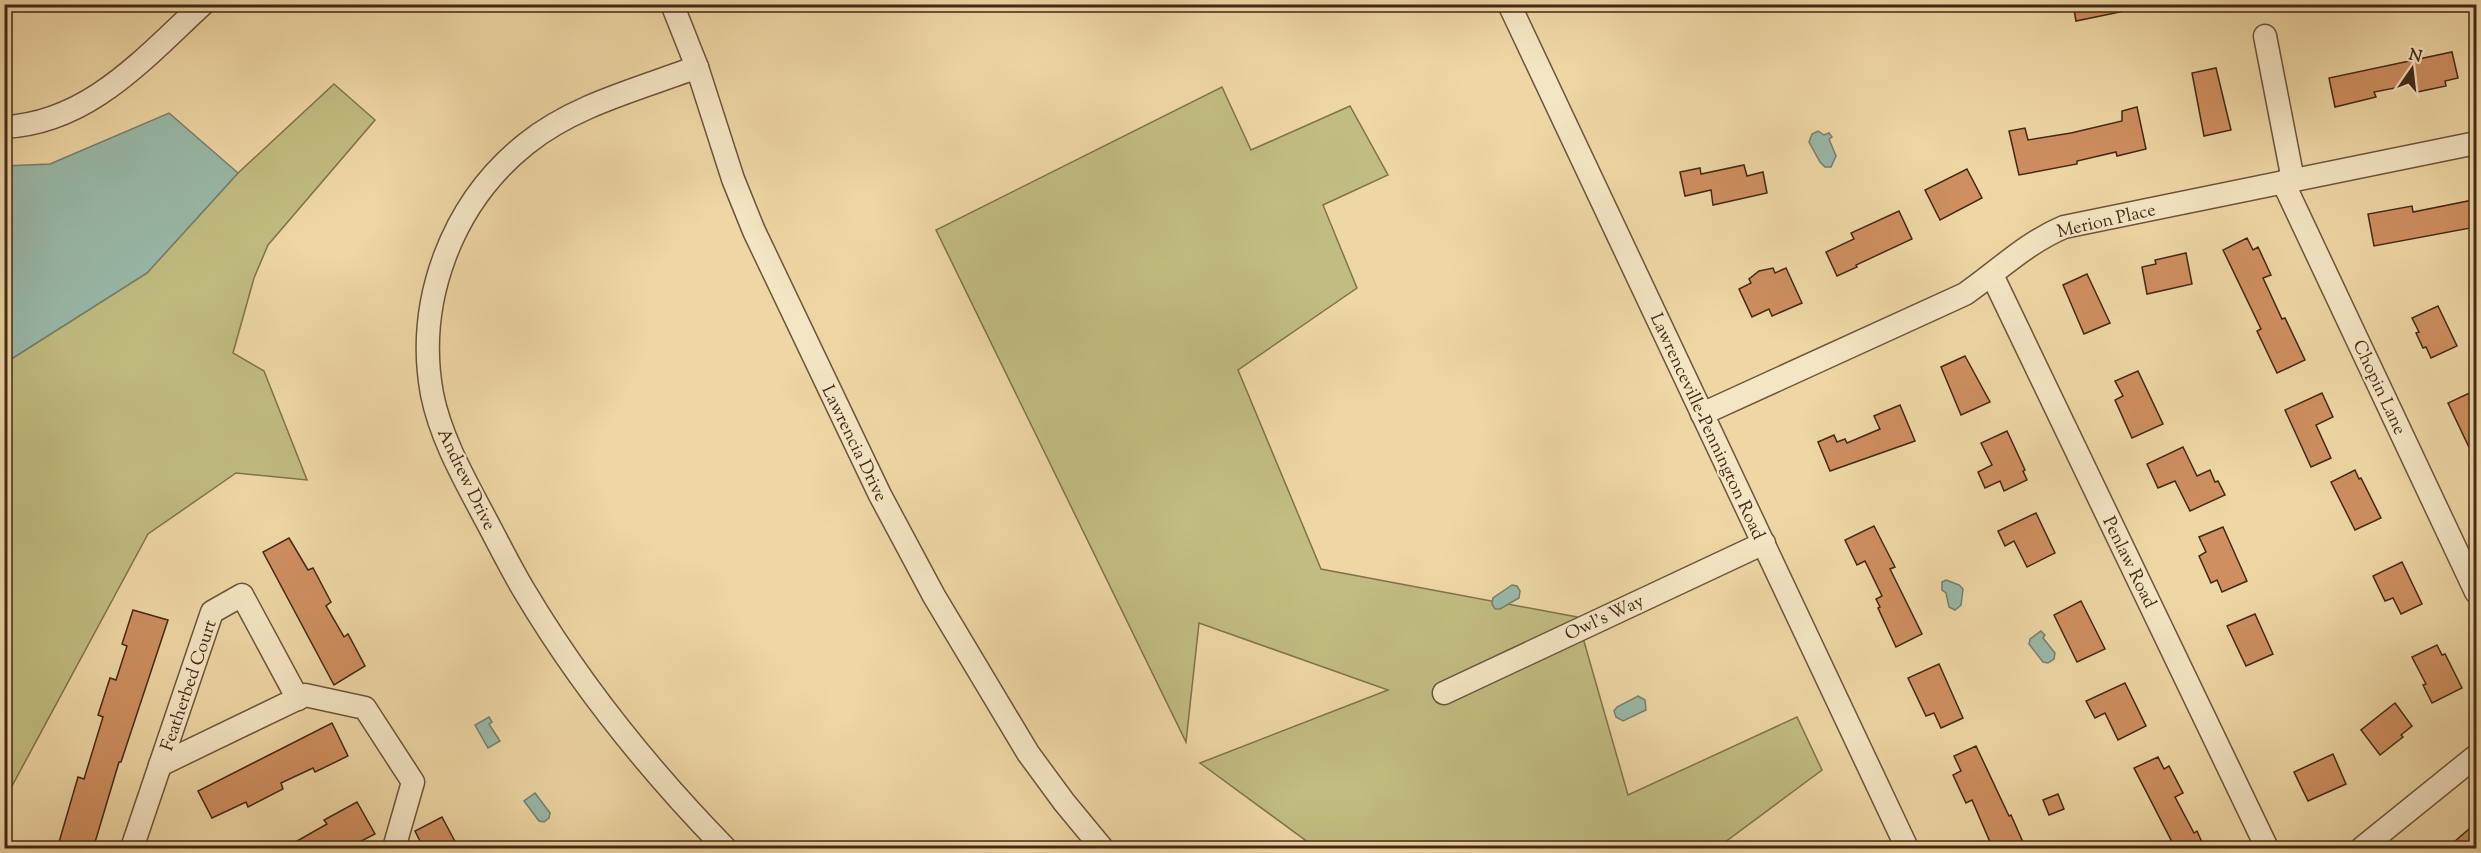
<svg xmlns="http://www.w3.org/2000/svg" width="2481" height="853" viewBox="0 0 2481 853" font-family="'Sorts Mill Goudy',serif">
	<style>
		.green { fill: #c1bc81; stroke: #82724c; stroke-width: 1.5 }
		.water { fill: #99b9a9; stroke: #777f6e; stroke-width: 1.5 }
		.building { fill: #cf8f60; stroke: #432816; stroke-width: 1.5 }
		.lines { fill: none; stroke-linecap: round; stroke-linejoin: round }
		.minor-casing { stroke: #6e543a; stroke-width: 25 }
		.minor { stroke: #f4e5c4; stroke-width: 22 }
		.labels { text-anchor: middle; stroke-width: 4.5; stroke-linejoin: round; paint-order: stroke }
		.street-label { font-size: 18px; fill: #432816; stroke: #f4e5c4 }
	</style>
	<rect width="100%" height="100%" fill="#eed7a5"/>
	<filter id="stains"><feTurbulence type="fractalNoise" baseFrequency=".00333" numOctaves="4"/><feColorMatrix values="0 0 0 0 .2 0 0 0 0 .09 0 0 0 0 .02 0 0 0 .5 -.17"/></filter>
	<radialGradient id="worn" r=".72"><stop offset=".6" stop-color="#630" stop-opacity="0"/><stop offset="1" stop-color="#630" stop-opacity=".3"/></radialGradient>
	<g class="green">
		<path d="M334,84L375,120L268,245L254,278L233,353L264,371L307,480L236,473L148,534L5,799V363L147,273L238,173Z"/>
		<path d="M1222,87L1251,150L1350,106L1388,175L1323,205L1357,288L1238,370L1321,569L1577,617L1628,795L1797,717L1822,770L1717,848H1316L1200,763L1388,690L1199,623L1186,742L936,230Z"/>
	</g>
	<g class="water">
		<path d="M169,113L238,173L147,273L5,363V166L50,164Z"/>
		<path d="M1818,131L1824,135L1829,133L1832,137L1829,139L1836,156L1831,167H1825L1820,162L1809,142L1812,134Z"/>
		<path d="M1946,580L1959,585L1963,589L1961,605L1955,610L1949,607L1946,593L1942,590V582Z"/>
		<path d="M1512,585L1517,586L1520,591L1519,598L1500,609H1495L1492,604L1493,598Z"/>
		<path d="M2041,631L2045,635L2043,638L2055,653L2054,659L2048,663L2043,662L2029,644L2030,639Z"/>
		<path d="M1638,696L1645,700L1646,710L1623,721L1616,717L1614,711L1617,707Z"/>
		<path d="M489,717L492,722L489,724L500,741L488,748L475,725Z"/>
		<path d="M535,793L550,813L549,818L544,822L539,821L524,801Z"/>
	</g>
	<g class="building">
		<path d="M2073,4H2124L2125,11L2076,21Z"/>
		<path d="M2452,52L2458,78L2445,81L2446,86L2417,92L2415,84L2374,92L2376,97L2335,107L2329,78Z"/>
		<path d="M2216,68L2231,130L2204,136L2192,73Z"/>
		<path d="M2137,107L2146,149L2117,156L2116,152L2077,161V164L2019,175L2009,131L2025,128L2028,140L2071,133L2122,121V111Z"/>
		<path d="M1744,165L1747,176L1763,172L1767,193L1713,205L1711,190L1685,196L1680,172L1700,168L1701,174Z"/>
		<path d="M1967,169L1982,198L1940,220L1925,190Z"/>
		<path d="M2473,200L2476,227L2374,246L2368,214L2412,206L2413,212Z"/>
		<path d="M1899,211L1912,239L1856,265L1857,267L1837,276L1826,252L1854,239L1851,233Z"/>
		<path d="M2247,238L2253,250L2258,247L2271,275L2263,278L2282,319L2285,318L2305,360L2277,373L2257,331L2261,329L2223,250Z"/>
		<path d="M2186,253L2192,284L2147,294L2142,267L2156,264L2155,260Z"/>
		<path d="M1773,268L1775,273L1786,268L1802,303L1772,316L1769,309L1752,317L1739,289L1751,283L1749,279L1759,271Z"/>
		<path d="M2087,274L2110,323L2084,334L2063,285Z"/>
		<path d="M2438,306L2457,346L2431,358L2426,347L2423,348L2416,333L2419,332L2412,318Z"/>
		<path d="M1965,356L1990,402L1961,415L1941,367Z"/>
		<path d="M2138,371L2163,424L2132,438L2115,400L2123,396L2115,381Z"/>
		<path d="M2476,390V462L2448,403Z"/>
		<path d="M2322,393L2333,417L2316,425L2331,458L2311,467L2285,410Z"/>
		<path d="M1900,405L1915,441L1830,471L1818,442L1834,435L1837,442L1845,439L1847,443L1880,429L1874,416Z"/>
		<path d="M2007,431L2025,470L2023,471L2027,480L2004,491L2000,481L1985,488L1978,472L1992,465L1981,443Z"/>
		<path d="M2183,447L2197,476L2210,470L2215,482L2218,481L2225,495L2190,511L2175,481L2158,488L2147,464Z"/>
		<path d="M2355,470L2359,479L2361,478L2381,518L2355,530L2331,482Z"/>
		<path d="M2036,513L2055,553L2027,567L2014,541L2005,546L1998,531Z"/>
		<path d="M1874,526L1895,567L1890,569L1922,634L1896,647L1878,608L1880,607L1876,599L1882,596L1865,561L1857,565L1845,540Z"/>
		<path d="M2223,527L2247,581L2222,592L2217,580L2211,583L2199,556L2206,552L2199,537Z"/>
		<path d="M289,538L308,570L313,568L331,602L326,606L344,637L348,634L365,666L334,685L263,552Z"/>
		<path d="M2402,562L2422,604L2401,614L2393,598L2385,601L2373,576Z"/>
		<path d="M2081,601L2105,649L2077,662L2054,615Z"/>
		<path d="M133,610L168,620L121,762H119L93,849H57L78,777L84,779L103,717L98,715L110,678L116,680L127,646L122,644Z"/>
		<path d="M2255,614L2273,654L2246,666L2227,626Z"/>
		<path d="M2437,645L2442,655L2445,654L2462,688L2432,703L2423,685L2426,684L2412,657Z"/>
		<path d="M1939,664L1963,718L1941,728L1934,713L1926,716L1908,678Z"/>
		<path d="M2125,683L2146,726L2118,740L2105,713L2095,718L2086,701Z"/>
		<path d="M2395,703L2412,726L2401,735L2403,737L2380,755L2361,730Z"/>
		<path d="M332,723L348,756L315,772L313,768L281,783L283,789L248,807L246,802L212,818L198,791Z"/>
		<path d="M1976,746L2009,816L2011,815L2026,849H1993L1972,800L1966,803L1953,775L1961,771L1954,756Z"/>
		<path d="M2333,754L2346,784L2308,801L2294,772Z"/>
		<path d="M2158,757L2164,769L2169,766L2183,793L2175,797L2194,833L2197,831L2205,849H2159L2172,842L2134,768Z"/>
		<path d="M2058,794L2064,809L2049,815L2043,800Z"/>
		<path d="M357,802L375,834L346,849H283L327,824L324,820Z"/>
		<path d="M442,817L459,849H424L415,831Z"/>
		<path d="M2476,823V849H2446Z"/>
	</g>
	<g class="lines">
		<g class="minor-casing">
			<g id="minor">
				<path d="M672,4L697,67L733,179L754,231L880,495L934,596L1028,753L1064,802L1102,848"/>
				<path d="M1509,4L1907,848"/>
				<path d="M2265,36L2293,180"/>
				<path d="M697,67C639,89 574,105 526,144C452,203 415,301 432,394C441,439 465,480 486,520C499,544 511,569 525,592C581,686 649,770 725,848"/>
				<path d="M4,127C89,123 144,58 203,4"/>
				<path d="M2283,182L2476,592"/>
				<path d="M1992,275L2267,848"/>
				<path d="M1702,414L1965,294C1998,271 2026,243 2064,227L2476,143"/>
				<path d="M1444,693L1764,543"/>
				<path d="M160,765L305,695L365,708L413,782L394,848"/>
				<path d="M132,848L212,612L242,595L298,699"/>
				<path d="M2362,848L2476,756"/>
			</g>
		</g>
		<use href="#minor" class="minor"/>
	</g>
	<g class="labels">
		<g class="street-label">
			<text transform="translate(2106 220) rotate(-13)" y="6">Merion Place</text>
			<text transform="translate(2380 387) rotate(65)" y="6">Chopin Lane</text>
			<text transform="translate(1708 426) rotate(65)" y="6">Lawrenceville-Pennington Road</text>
			<text transform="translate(855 443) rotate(64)" y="6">Lawrencia Drive</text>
			<text transform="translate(467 479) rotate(64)" y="6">Andrew Drive</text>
			<text transform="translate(2130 562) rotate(64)" y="6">Penlaw Road</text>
			<text transform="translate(1604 617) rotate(-25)" y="6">Owl's Way</text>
			<text transform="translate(188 685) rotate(-71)" y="6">Featherbed Court</text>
		</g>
	</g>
	<rect width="2481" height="853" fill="none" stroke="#eed7a5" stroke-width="24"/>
	<rect x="6" y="6" width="2469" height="841" fill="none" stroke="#432816" stroke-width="3"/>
	<rect x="12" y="12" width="2457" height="829" fill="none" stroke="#432816" stroke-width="1.5"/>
	<g transform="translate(2412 69) rotate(14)" stroke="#f4e5c4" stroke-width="4.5" paint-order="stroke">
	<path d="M0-4.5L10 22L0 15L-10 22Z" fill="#432816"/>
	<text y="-9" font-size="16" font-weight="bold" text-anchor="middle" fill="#432816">N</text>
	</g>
	<rect width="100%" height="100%" filter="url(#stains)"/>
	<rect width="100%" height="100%" fill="url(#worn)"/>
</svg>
